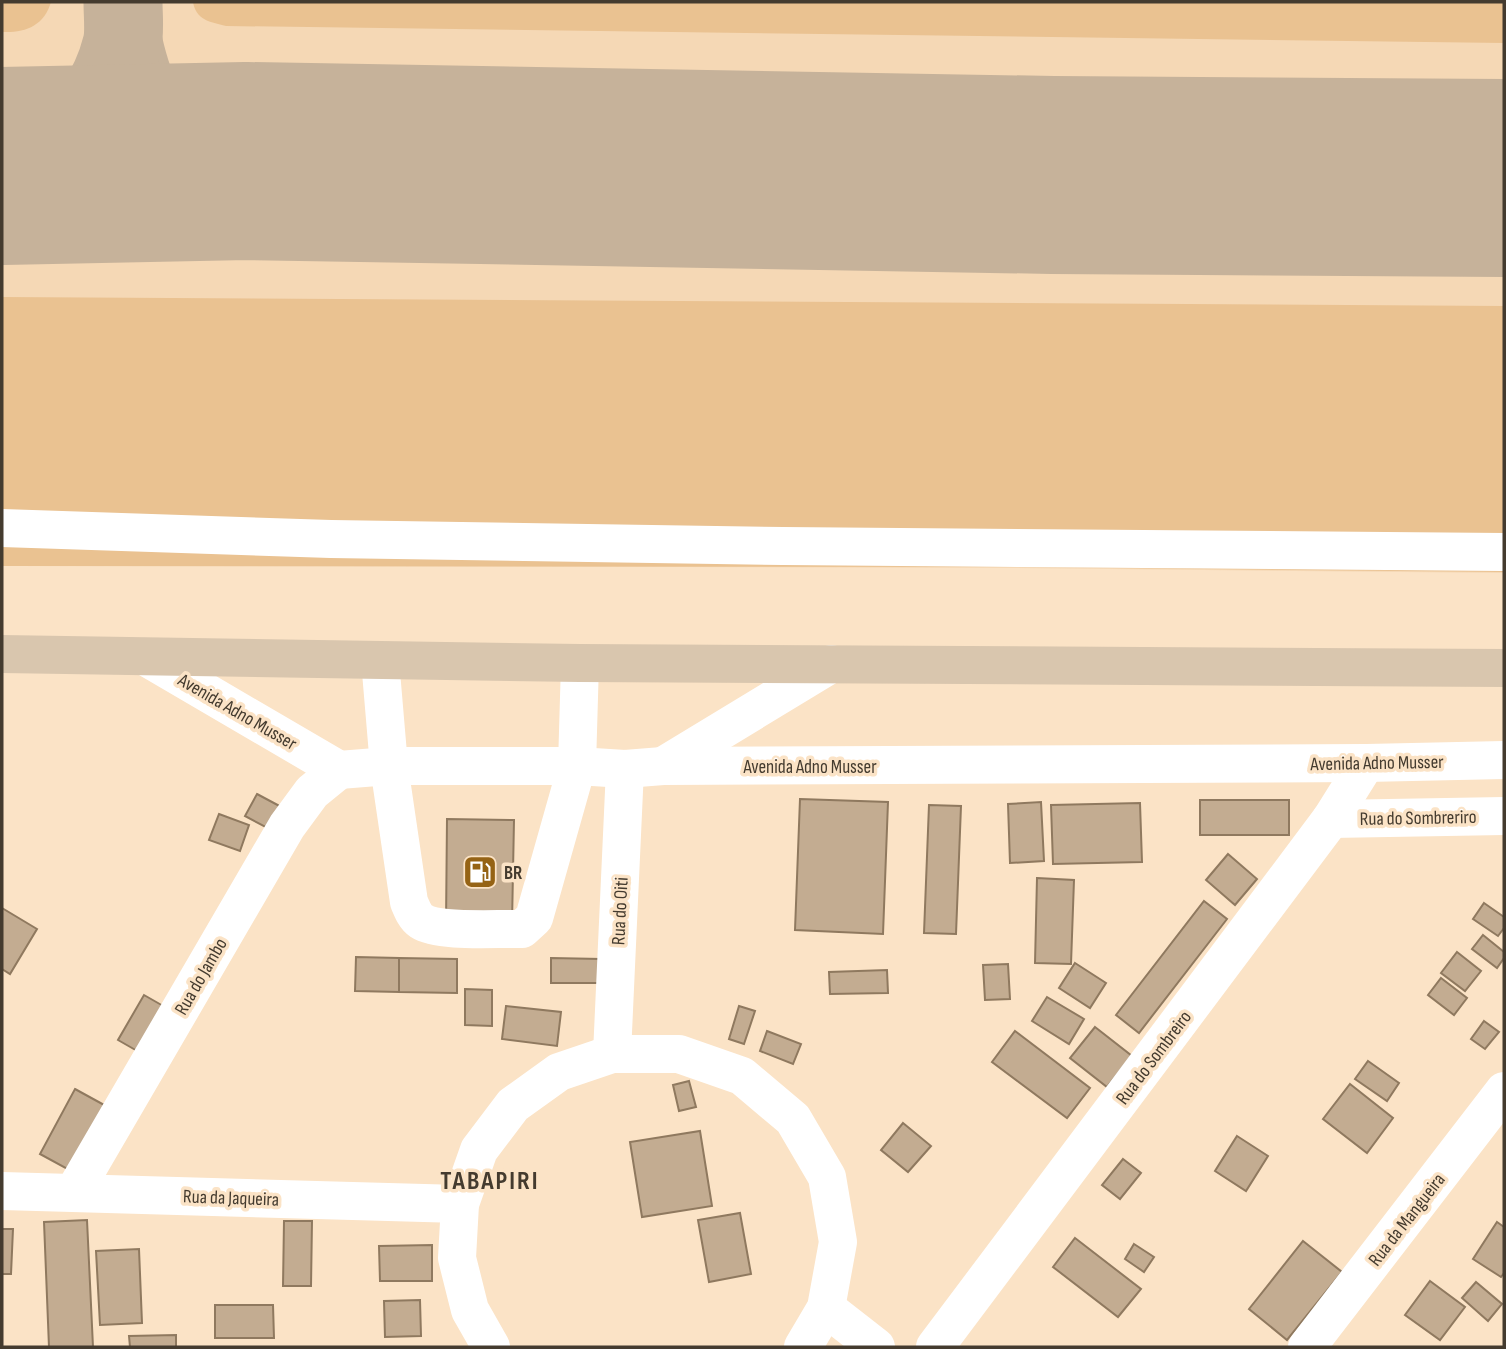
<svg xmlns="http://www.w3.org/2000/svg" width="1506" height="1349" viewBox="0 0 1506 1349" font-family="'Sofia Sans Condensed',sans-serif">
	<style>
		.built { fill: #f5d8b5 }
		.green { fill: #eac291 }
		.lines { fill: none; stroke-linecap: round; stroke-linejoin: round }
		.taxiway { stroke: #c6b29a; stroke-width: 79 }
		.runway { stroke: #c6b29a; stroke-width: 198 }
		.building { fill: #c3ac91; stroke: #8f795f; stroke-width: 2 }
		.minor { stroke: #fff; stroke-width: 38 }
		.major { stroke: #d9c6ae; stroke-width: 38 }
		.labels { text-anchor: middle; stroke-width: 7; stroke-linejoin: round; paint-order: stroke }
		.street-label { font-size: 19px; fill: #443b2f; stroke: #fbe3c6 }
		.poi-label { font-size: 19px; font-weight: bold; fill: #443b2f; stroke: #fbe3c6; text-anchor: start }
		.district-label { font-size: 26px; font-weight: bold; letter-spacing: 2px; fill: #443b2f; stroke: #fbe3c6 }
	</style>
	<rect width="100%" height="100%" fill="#fbe3c6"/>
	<path class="built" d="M2,2H1504V573L1007,568L2,565Z"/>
	<g class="green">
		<path d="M2,2H51C44,26 25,33 2,32Z"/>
		<path d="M193,2H1504V43L226,26C210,22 196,20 193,2Z"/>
		<path d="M2,297L1504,306V572L1009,567L2,566Z"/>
	</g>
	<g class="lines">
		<g class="taxiway">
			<path d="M123,43C134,93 153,141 208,155C220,158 234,159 246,161"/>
			<path d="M2,164C15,160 31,157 43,151C84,130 111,89 122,45C125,32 123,15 123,2"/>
		</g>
		<path class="runway" d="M2,166L246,161L1053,175L1504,178"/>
	</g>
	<g class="building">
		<path d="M257,794L287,810L275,832L245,816Z"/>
		<path d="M800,799L888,802L883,934L795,930Z"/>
		<rect x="1200" y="800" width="89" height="35"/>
		<path d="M1041,802L1044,861L1010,863L1008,804Z"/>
		<path d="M1140,803L1142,862L1053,864L1051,805Z"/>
		<path d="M929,805L961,806L956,934L924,933Z"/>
		<path d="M219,814L249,825L240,851L209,840Z"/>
		<path d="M447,819L514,820L512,924H446Z"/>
		<path d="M1228,854L1257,879L1235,905L1206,880Z"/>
		<path d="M1037,878L1074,880L1071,964L1035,963Z"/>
		<path d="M1204,901L1227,919L1139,1033L1116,1015Z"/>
		<path d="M1484,903L1504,917V928L1498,936L1473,919Z"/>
		<path d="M2,908L37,929L10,974L2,969Z"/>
		<path d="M1483,935L1504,952V958L1497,968L1472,949Z"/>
		<path d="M1457,952L1481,971L1465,991L1441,973Z"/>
		<path d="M356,957L399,958V992L355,991Z"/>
		<path d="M399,958L457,959V993L399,992Z"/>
		<path d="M551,958L601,959V983H551Z"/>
		<path d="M1075,963L1106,983L1090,1008L1059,988Z"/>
		<path d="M1008,964L1010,999L985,1000L983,965Z"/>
		<path d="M887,970L888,993L830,994L829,972Z"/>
		<path d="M1441,978L1467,998L1454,1015L1428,995Z"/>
		<path d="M465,989L492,990V1026L465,1025Z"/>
		<path d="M144,995L165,1007L139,1052L118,1040Z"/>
		<path d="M1047,997L1084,1019L1069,1044L1032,1021Z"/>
		<path d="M506,1006L561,1012L557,1046L502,1039Z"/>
		<path d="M739,1006L755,1011L744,1044L729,1039Z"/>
		<path d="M1484,1021L1499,1032L1485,1049L1471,1039Z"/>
		<path d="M1095,1027L1132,1056L1107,1087L1070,1058Z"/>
		<path d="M767,1031L801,1044L793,1064L760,1051Z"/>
		<path d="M1015,1031L1090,1088L1067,1118L992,1062Z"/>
		<path d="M1368,1061L1399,1083L1387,1101L1355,1079Z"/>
		<path d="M689,1081L696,1107L679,1111L673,1085Z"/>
		<path d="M1350,1084L1393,1118L1367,1153L1323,1119Z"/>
		<path d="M75,1089L106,1106L71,1171L40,1154Z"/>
		<path d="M903,1123L931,1146L908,1172L881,1150Z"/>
		<path d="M700,1131L712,1206L642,1217L630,1142Z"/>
		<path d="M1237,1136L1268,1156L1246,1191L1215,1171Z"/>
		<path d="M1123,1159L1141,1173L1120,1199L1102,1185Z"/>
		<path d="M740,1213L751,1274L709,1282L698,1220Z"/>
		<path d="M87,1220L93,1347H49L44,1222Z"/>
		<path d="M284,1221H312L311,1286H283Z"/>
		<path d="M1497,1222L1504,1227V1273L1501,1277L1473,1259Z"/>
		<path d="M2,1229H13L11,1274H2Z"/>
		<path d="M1075,1238L1141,1289L1118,1317L1053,1267Z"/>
		<path d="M1303,1241L1342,1272L1287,1340L1249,1309Z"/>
		<path d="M1134,1244L1154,1257L1144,1272L1125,1259Z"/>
		<path d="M432,1245V1281H380L379,1246Z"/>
		<path d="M139,1249L142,1323L100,1325L96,1251Z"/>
		<path d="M1430,1281L1465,1307L1440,1340L1405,1315Z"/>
		<path d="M1476,1282L1502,1304L1488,1321L1462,1298Z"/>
		<path d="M420,1300L421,1336L385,1337L384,1301Z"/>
		<path d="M215,1305H273L274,1338H215Z"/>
		<path d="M176,1335V1347H130L129,1336Z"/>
	</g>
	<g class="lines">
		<g class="minor">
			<path d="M2,528L331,539L783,546L1504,552"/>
			<path d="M146,657L339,770L389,766H577L625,769L663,766L1366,763L1504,760"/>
			<path d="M380,660L389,766L409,902C412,909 415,917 421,921C439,933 498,928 522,929L534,918L577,766L580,663"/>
			<path d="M663,766L831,664"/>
			<path d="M1331,819L1504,816"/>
			<path d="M612,1054L625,769"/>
			<path d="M2,1191L460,1204"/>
			<path d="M74,1192L287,826L312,792L339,770"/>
			<path d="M826,1308L876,1347"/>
			<path d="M491,1347L470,1310L457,1258L460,1204L479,1150L513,1105L559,1072L612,1054H679L742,1076L793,1119L827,1177L838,1242L826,1308L803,1347"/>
			<path d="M935,1347L1331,819L1366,763"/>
			<path d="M1307,1347L1504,1091"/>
		</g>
		<path class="major" d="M2,654L580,663L1504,668"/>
	</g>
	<defs>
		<g id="fuel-square" transform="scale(1.75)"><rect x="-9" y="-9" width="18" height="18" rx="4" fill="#956315" stroke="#fbe3c6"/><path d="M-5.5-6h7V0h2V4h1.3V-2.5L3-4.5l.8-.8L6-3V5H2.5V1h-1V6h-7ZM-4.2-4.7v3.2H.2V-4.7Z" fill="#fff"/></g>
	</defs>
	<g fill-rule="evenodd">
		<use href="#fuel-square" x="480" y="872"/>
	</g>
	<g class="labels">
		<g class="street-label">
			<text transform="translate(238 711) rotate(30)" y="7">Avenida Adno Musser</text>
			<text transform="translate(1377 762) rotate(-1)" y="7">Avenida Adno Musser</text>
			<text x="810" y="773">Avenida Adno Musser</text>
			<text transform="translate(1418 817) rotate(-1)" y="7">Rua do Sombreriro</text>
			<text transform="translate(619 911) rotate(-87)" y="7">Rua do Oiti</text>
			<text transform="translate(200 976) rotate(-60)" y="7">Rua do Jambo</text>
			<text transform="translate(1153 1057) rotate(-53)" y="7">Rua do Sombreiro</text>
			<text transform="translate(231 1197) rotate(2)" y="7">Rua da Jaqueira</text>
			<text transform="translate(1406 1219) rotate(-52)" y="7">Rua da Mangueira</text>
		</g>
		<g class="poi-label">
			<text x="504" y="879">BR</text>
		</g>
		<g class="district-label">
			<text x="490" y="1189">TABAPIRI</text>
		</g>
	</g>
	<rect width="1506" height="1349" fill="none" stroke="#443b2f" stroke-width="7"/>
</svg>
